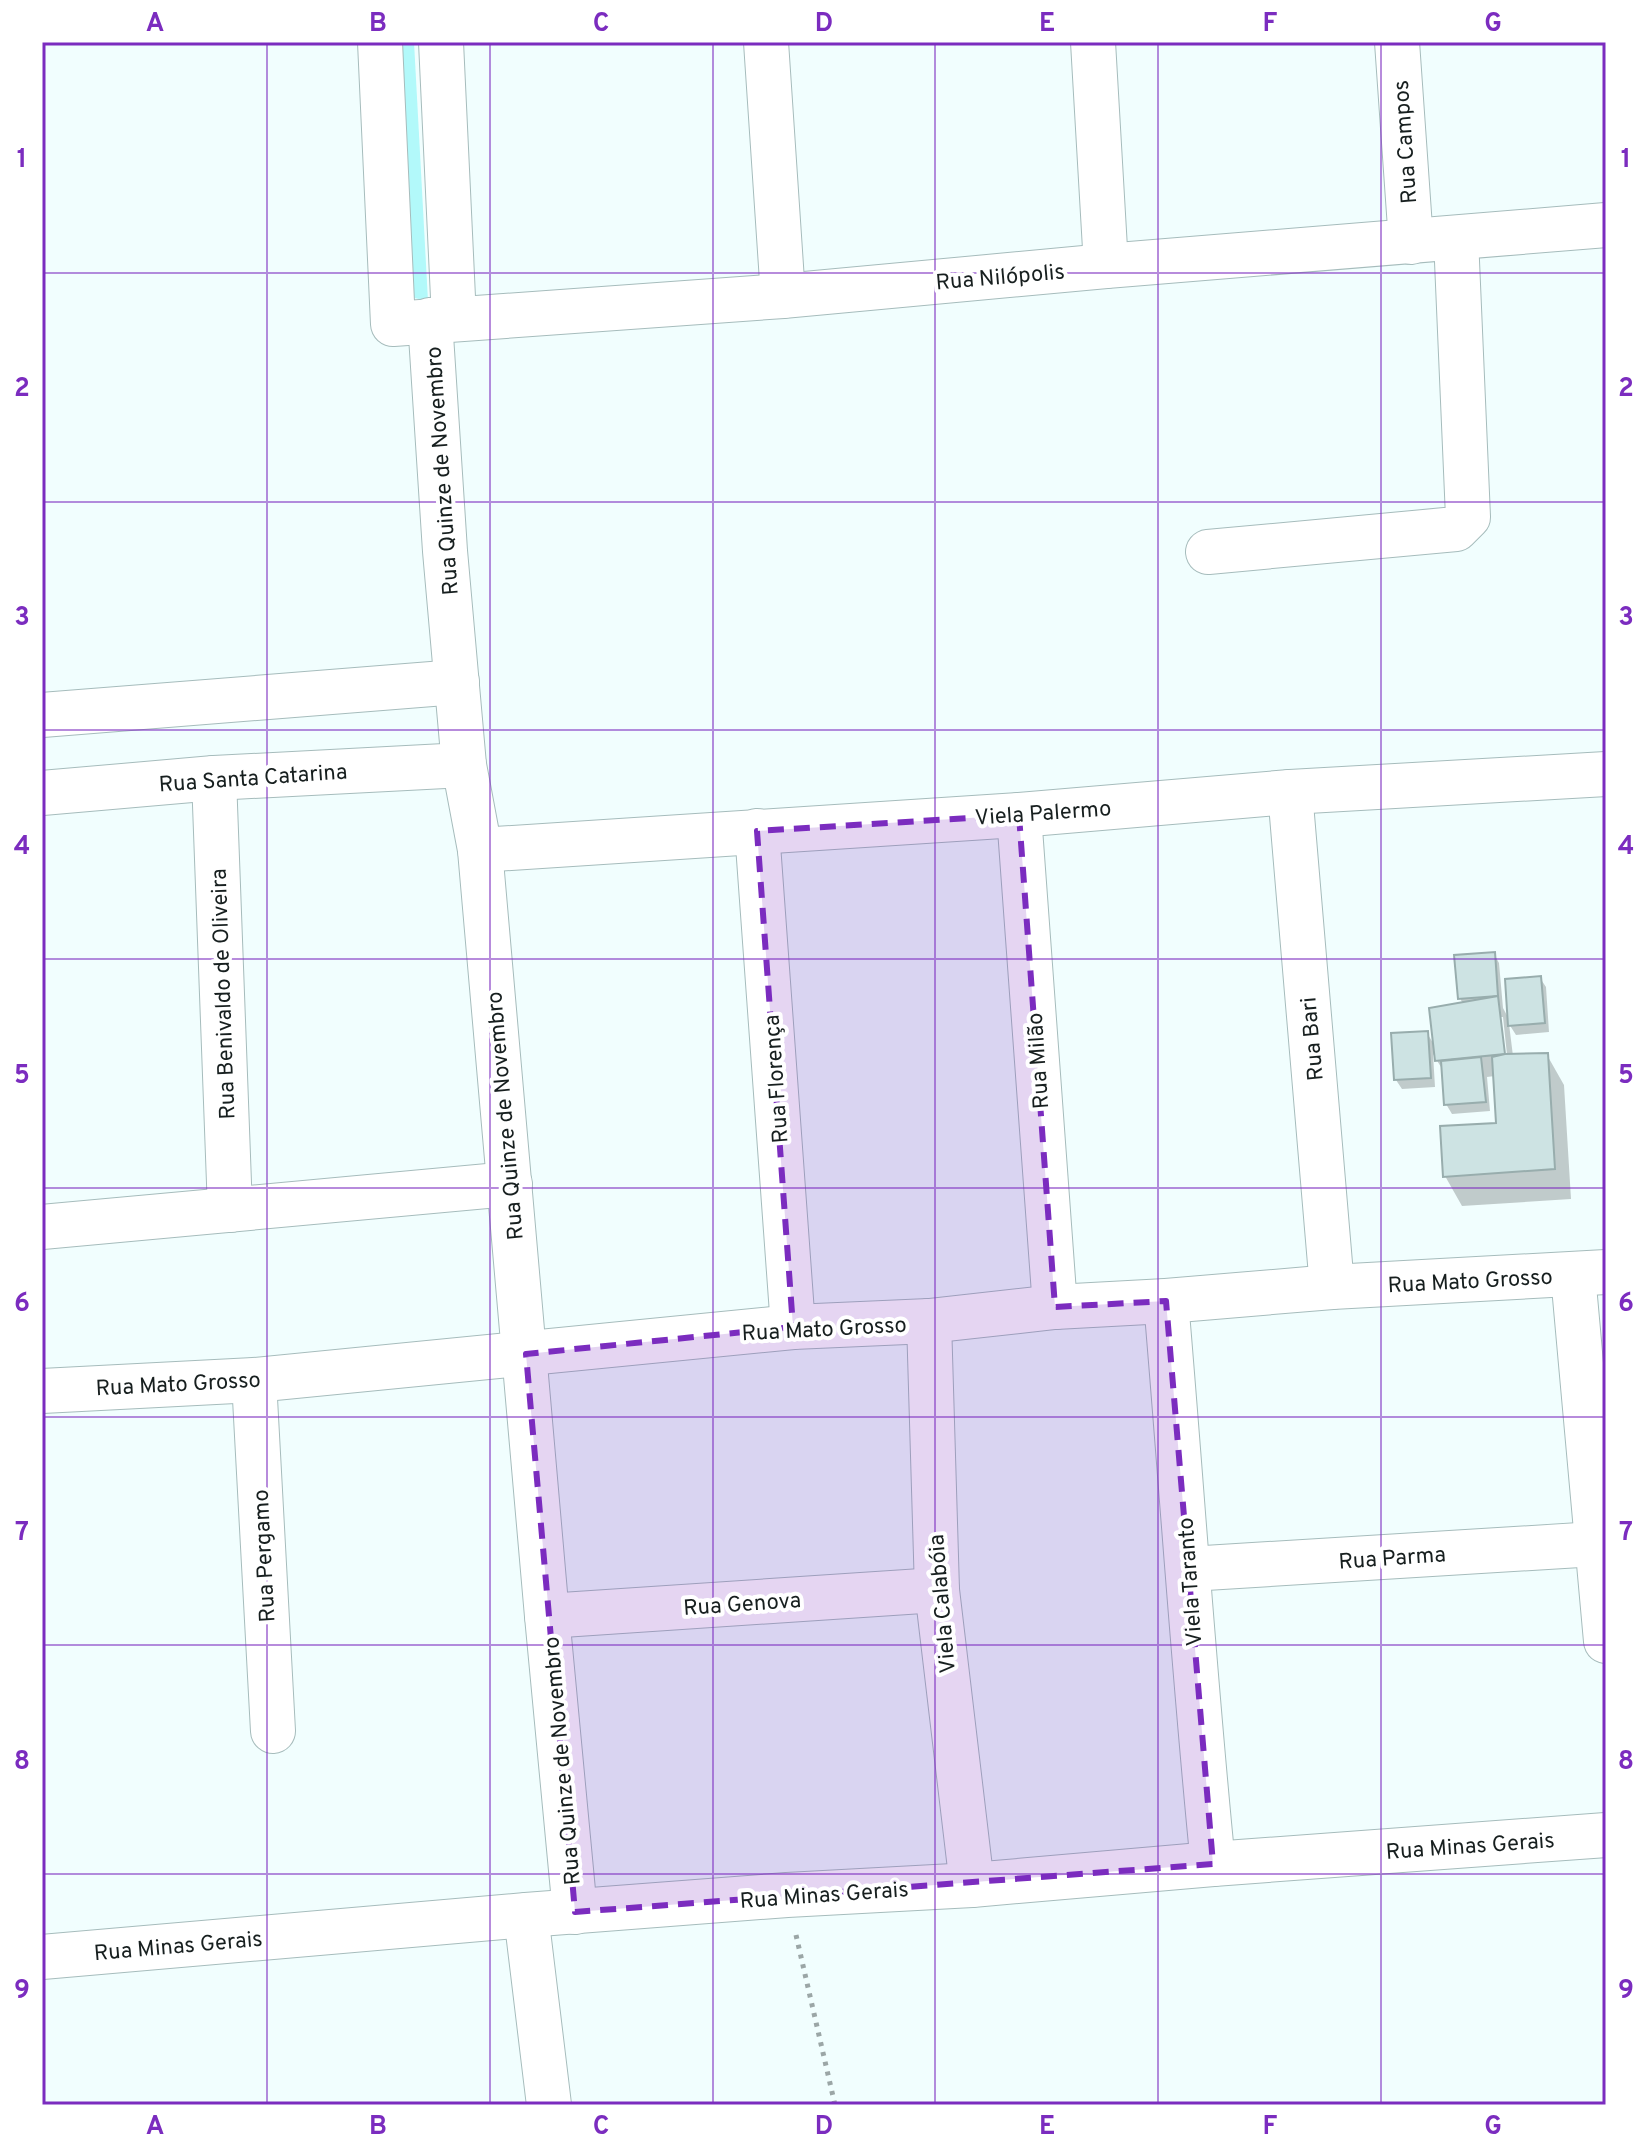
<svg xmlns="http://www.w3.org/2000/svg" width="1648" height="2147" viewBox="0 0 1648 2147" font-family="Overpass,sans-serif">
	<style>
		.green { fill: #b2f9fa }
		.shadow { fill: #0003; fill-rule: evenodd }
		.building { fill: #cde3e3; stroke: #98adad; stroke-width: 2 }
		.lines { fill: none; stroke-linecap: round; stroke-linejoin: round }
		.minor-casing { stroke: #a6bcbc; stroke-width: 46 }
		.path { stroke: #9ba6a6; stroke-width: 5; stroke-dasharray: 4 6; stroke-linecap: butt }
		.minor { stroke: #fff; stroke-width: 44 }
		.marked { fill: #7b2cbf; fill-opacity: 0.2; stroke: #7b2cbf; stroke-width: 6; stroke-dasharray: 16 10; stroke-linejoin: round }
		.grid { fill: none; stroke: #7b2cbf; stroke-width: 2; stroke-opacity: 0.55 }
		.labels { text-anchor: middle; stroke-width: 8; stroke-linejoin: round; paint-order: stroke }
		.street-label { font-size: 22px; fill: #171f1f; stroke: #fff }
		.neatline { fill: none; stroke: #7b2cbf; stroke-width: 3 }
		.grid-label { font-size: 26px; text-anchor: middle; font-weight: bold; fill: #7b2cbf }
	</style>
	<rect width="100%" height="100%" fill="#f1fefe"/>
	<path class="green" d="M396,42H414L428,301L410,297Z"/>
	<path class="shadow" d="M1494,954L1499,963L1503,1008L1510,1021L1540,978L1546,987L1549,1032L1516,1035L1509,1024L1513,1056L1547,1055L1564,1085L1571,1199L1462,1206L1445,1176L1499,1124L1495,1076L1487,1077L1490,1111L1452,1114L1446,1104L1444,1072L1433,1054L1435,1087L1402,1089L1396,1080L1393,1035L1427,1033L1436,1048L1463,1004L1460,998ZM1499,1017H1503L1508,1064H1504Z"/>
	<g class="building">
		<path d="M1495,952L1498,996L1458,999L1454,955Z"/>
		<path d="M1541,976L1545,1023L1508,1026L1505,979Z"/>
		<path d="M1498,996L1505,1054L1435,1061L1429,1008Z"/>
		<path d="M1428,1031L1431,1078L1394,1080L1391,1033Z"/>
		<path d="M1548,1053L1555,1169L1443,1177L1440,1126L1496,1123L1492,1057L1505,1054Z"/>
		<path d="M1481,1057L1486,1102L1444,1105L1441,1061Z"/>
	</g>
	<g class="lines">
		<g class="minor-casing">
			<g id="minor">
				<path d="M380,42L393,324L783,296L1106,266L1606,225"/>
				<path d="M441,42L454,319"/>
				<path d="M766,42L783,296"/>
				<path d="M1093,42L1106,266"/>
				<path d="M1397,42L1411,242"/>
				<path d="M430,320L445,551L464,765L480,850L547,1616L575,1912"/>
				<path d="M1208,552L1456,529L1468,517L1456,238"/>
				<path d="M42,715L457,682"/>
				<path d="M214,778L230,1210"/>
				<path d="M1290,792L1332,1287"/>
				<path d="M42,793L214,778L464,765"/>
				<path d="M1019,815L1055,1307"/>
				<path d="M757,831L793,1327"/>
				<path d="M480,850L1019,815L1290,792L1606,774"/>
				<path d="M42,1227L510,1184"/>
				<path d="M1573,1275L1606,1641"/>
				<path d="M1166,1301C1182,1489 1194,1676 1213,1864"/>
				<path d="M929,1321L937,1590L972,1885"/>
				<path d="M254,1380L273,1731"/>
				<path d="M42,1391L254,1380L793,1327L929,1321L1055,1307L1166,1301L1332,1287L1606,1272"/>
				<path d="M1189,1569L1596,1544"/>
				<path d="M547,1616L937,1590"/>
				<path d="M526,1915L549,2105"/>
				<path d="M42,1957L526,1915L787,1895L972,1885L1213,1864L1606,1835"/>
			</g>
		</g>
		<path class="path" d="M796,1935L835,2105"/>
		<use href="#minor" class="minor"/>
	</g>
	<path class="marked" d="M1019,815L1055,1307L1166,1301L1213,1864L575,1912L526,1354L793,1327L757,831Z"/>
	<path class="grid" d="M267,42V2105M490,42V2105M713,42V2105M935,42V2105M1158,42V2105M1381,42V2105M42,273H1606M42,502H1606M42,730H1606M42,959H1606M42,1188H1606M42,1417H1606M42,1645H1606M42,1874H1606"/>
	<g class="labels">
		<g class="street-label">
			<text transform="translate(1404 142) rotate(-94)" y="8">Rua Campos</text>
			<text transform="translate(1000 276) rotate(-5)" y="8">Rua Nilópolis</text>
			<text transform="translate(441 471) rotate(-94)" y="8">Rua Quinze de Novembro</text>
			<text transform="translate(253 777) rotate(-4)" y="8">Rua Santa Catarina</text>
			<text transform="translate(1043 812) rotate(-4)" y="8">Viela Palermo</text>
			<text transform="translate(222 994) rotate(-92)" y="8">Rua Benivaldo de Oliveira</text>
			<text transform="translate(1311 1039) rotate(-95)" y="8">Rua Bari</text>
			<text transform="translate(1037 1061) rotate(-94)" y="8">Rua Milão</text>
			<text transform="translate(775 1079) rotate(-94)" y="8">Rua Florença</text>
			<text transform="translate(504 1116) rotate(-95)" y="8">Rua Quinze de Novembro</text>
			<text transform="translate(1470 1280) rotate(-3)" y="8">Rua Mato Grosso</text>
			<text transform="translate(824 1328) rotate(-3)" y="8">Rua Mato Grosso</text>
			<text transform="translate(178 1383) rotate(-3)" y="8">Rua Mato Grosso</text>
			<text transform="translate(263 1556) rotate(-93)" y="8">Rua Pergamo</text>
			<text transform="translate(1392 1557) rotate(-4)" y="8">Rua Parma</text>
			<text transform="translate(1189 1582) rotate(-94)" y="8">Viela Taranto</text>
			<text transform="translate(742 1603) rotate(-4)" y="8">Rua Genova</text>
			<text transform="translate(941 1604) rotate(-95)" y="8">Viela Calabóia</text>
			<text transform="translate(561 1761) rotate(-95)" y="8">Rua Quinze de Novembro</text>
			<text transform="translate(1470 1845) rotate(-4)" y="8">Rua Minas Gerais</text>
			<text transform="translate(824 1894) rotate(-4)" y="8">Rua Minas Gerais</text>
			<text transform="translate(178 1945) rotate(-5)" y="8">Rua Minas Gerais</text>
		</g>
	</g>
	<rect width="1648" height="2147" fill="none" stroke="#ffffff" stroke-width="88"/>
	<rect x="44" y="44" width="1560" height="2059" class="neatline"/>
	<g class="grid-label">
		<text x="155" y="31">A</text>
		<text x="378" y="31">B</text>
		<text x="601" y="31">C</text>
		<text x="824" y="31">D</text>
		<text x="1047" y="31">E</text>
		<text x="1270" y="31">F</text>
		<text x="1493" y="31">G</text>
		<text x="22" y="167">1</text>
		<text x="1626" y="167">1</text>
		<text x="22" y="396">2</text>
		<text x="1626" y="396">2</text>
		<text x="22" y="625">3</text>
		<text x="1626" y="625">3</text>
		<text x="22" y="854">4</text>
		<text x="1626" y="854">4</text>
		<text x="22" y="1083">5</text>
		<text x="1626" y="1083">5</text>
		<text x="22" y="1311">6</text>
		<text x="1626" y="1311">6</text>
		<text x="22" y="1540">7</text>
		<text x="1626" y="1540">7</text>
		<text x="22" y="1769">8</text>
		<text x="1626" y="1769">8</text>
		<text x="22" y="1998">9</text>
		<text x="1626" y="1998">9</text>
		<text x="155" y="2134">A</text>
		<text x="378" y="2134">B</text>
		<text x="601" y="2134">C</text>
		<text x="824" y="2134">D</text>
		<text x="1047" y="2134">E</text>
		<text x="1270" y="2134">F</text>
		<text x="1493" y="2134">G</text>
	</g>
</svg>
